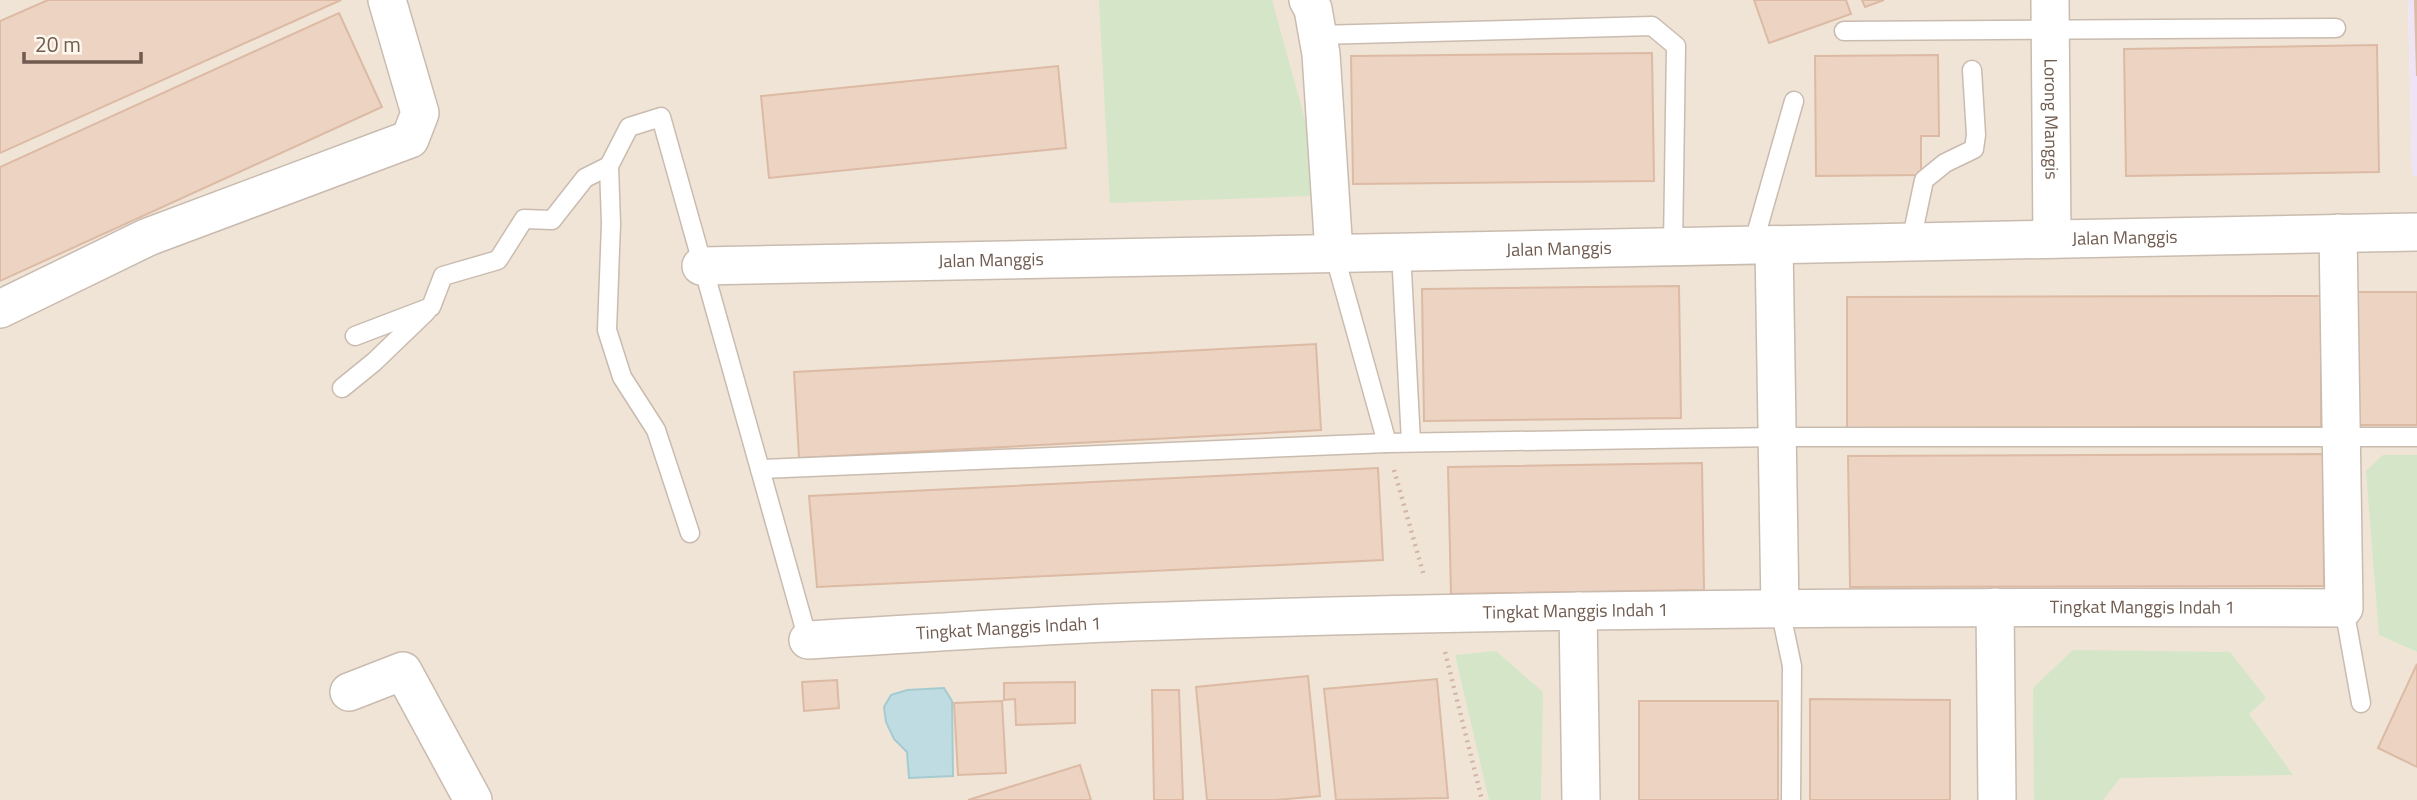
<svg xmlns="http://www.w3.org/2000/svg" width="2417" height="800" viewBox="0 0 2417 800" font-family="'Titillium Web',sans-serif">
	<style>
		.residential { fill: #f0e4d7 }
		.education { fill: #efe4f6 }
		.green { fill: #d4e6c7 }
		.water { fill: #bedce1; stroke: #a5cbd1; stroke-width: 2 }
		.building { fill: #ecd3c2; stroke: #dcbaa4; stroke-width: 2 }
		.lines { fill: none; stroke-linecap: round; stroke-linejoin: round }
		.service-casing { stroke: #cabbaf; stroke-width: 21 }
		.minor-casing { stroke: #cabbaf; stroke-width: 40 }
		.path { stroke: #d1b6a5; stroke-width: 4.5; stroke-dasharray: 2 5; stroke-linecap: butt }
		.service { stroke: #fff; stroke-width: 18 }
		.minor { stroke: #fff; stroke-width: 37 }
		.labels { text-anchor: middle; stroke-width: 6; stroke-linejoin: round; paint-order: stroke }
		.street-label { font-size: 18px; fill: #705b4f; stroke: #fdf7ed }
	</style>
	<rect width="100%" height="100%" fill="#faf2e7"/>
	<path class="residential" d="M0,0H2408L2412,175L2417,176V455H2383L2379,635L2417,652V800H0Z"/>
	<path class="education" d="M2408,0H2417V176H2412Z"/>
	<g class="green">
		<path d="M1099,0H1272L1310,138L1312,196L1110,203Z"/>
		<path d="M2383,455H2417V652L2379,635L2366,471Z"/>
		<path d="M2073,650L2230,652L2266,698L2249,714L2293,775L2120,778L2103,800H2034L2033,688Z"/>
		<path d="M1496,651L1543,692L1541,800H1489L1455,655Z"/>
	</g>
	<path class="water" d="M944,688L952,701L953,776L909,778L907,752L894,739L886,722L884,707L891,695L907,690Z"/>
	<g class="building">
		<path d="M48,0H341L0,153V21Z"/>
		<path d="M1754,0H1846L1851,14L1769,43Z"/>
		<path d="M1862,0H1884L1865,7Z"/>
		<path d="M2415,0H2417V76Z"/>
		<path d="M339,13L382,107L0,281V167Z"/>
		<path d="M2377,45L2379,172L2126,176L2124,49Z"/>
		<path d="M1652,53L1654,181L1353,184L1351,56Z"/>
		<path d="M1938,55L1939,136H1921V175L1816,176L1815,56Z"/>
		<path d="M1058,66L1066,148L769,178L761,96Z"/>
		<path d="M1679,286L1681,418L1424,421L1422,289Z"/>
		<path d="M2353,292H2417V425H2355Z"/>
		<path d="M2321,296V427L1847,428V297Z"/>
		<path d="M1316,344L1321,430L799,458L794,372Z"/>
		<path d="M2323,454L2324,586L1850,587L1848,456Z"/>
		<path d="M1702,463L1704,590L1451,594L1448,467Z"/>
		<path d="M1378,468L1383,560L817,587L809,496Z"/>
		<path d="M2417,664V767L2378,748Z"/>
		<path d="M1308,676L1320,796L1276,800H1207L1196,687Z"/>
		<path d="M1437,679L1448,798L1336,800L1324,689Z"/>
		<path d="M837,680L839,708L804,711L802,682Z"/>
		<path d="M1075,682V723L1016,725L1015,699L1004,700V683Z"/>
		<path d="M1152,690H1179L1183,800H1154Z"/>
		<path d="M1810,699L1950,700V800H1810Z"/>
		<path d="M1002,701L1006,773L958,775L954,703Z"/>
		<rect x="1639" y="701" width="139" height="99"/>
		<path d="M1080,765L1091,800H968Z"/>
	</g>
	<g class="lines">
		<g class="service-casing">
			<g id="service">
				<path d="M1844,31L2336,28"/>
				<path d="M1318,35L1652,26L1676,46L1673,246"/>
				<path d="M609,166L611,224L607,330L622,377L656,430L690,533"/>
				<path d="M1911,242L1924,180L1945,163L1974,149L1976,135L1972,70"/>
				<path d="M1753,245L1794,101"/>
				<path d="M1401,252L1411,442"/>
				<path d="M1334,253L1387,443"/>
				<path d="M355,336L431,307L443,276L498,260L524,219L552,220L585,178L609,166L629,127L661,117L808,640"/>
				<path d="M342,388L374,362L426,312"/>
				<path d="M760,469L1387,443L1778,437H2417"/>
				<path d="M2344,608L2361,703"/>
				<path d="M1780,609L1792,666L1791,800"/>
			</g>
		</g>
		<g class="minor-casing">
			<g id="minor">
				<path d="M1308,0L1313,9L1321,54L1334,253"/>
				<path id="s1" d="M2050,0L2052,239"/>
				<path d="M1774,245L1780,609"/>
				<path id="s2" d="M701,266L2417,232"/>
				<path d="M0,309L148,237L410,139L420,113L387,0"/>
				<path d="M1995,607L1997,800"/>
				<path d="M1578,611L1581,800"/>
				<path id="s3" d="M808,640C916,634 1024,626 1132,622C1536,608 1940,606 2344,608L2338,233"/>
				<path d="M349,692L403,671L473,800"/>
			</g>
		</g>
		<g class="path">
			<path d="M1394,470L1424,576"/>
			<path d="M1445,652L1482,800"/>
		</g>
		<use href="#service" class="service"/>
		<use href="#minor" class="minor"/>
	</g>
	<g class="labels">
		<g class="street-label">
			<text dy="6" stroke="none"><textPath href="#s1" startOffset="119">Lorong Manggis</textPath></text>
			<text dy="6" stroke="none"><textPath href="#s2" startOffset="1424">Jalan Manggis</textPath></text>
			<text dy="6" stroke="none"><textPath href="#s2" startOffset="858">Jalan Manggis</textPath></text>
			<text dy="6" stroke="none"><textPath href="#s2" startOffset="290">Jalan Manggis</textPath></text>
			<text dy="6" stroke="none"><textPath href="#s3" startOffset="1335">Tingkat Manggis Indah 1</textPath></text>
			<text dy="6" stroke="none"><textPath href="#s3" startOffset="768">Tingkat Manggis Indah 1</textPath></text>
			<text dy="6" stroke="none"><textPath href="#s3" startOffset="201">Tingkat Manggis Indah 1</textPath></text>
		</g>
	</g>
	<path d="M24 52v10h117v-10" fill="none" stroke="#705b4f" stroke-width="3.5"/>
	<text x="35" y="52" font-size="21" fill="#705b4f" stroke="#fdf7ed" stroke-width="5" paint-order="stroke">20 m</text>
</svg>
